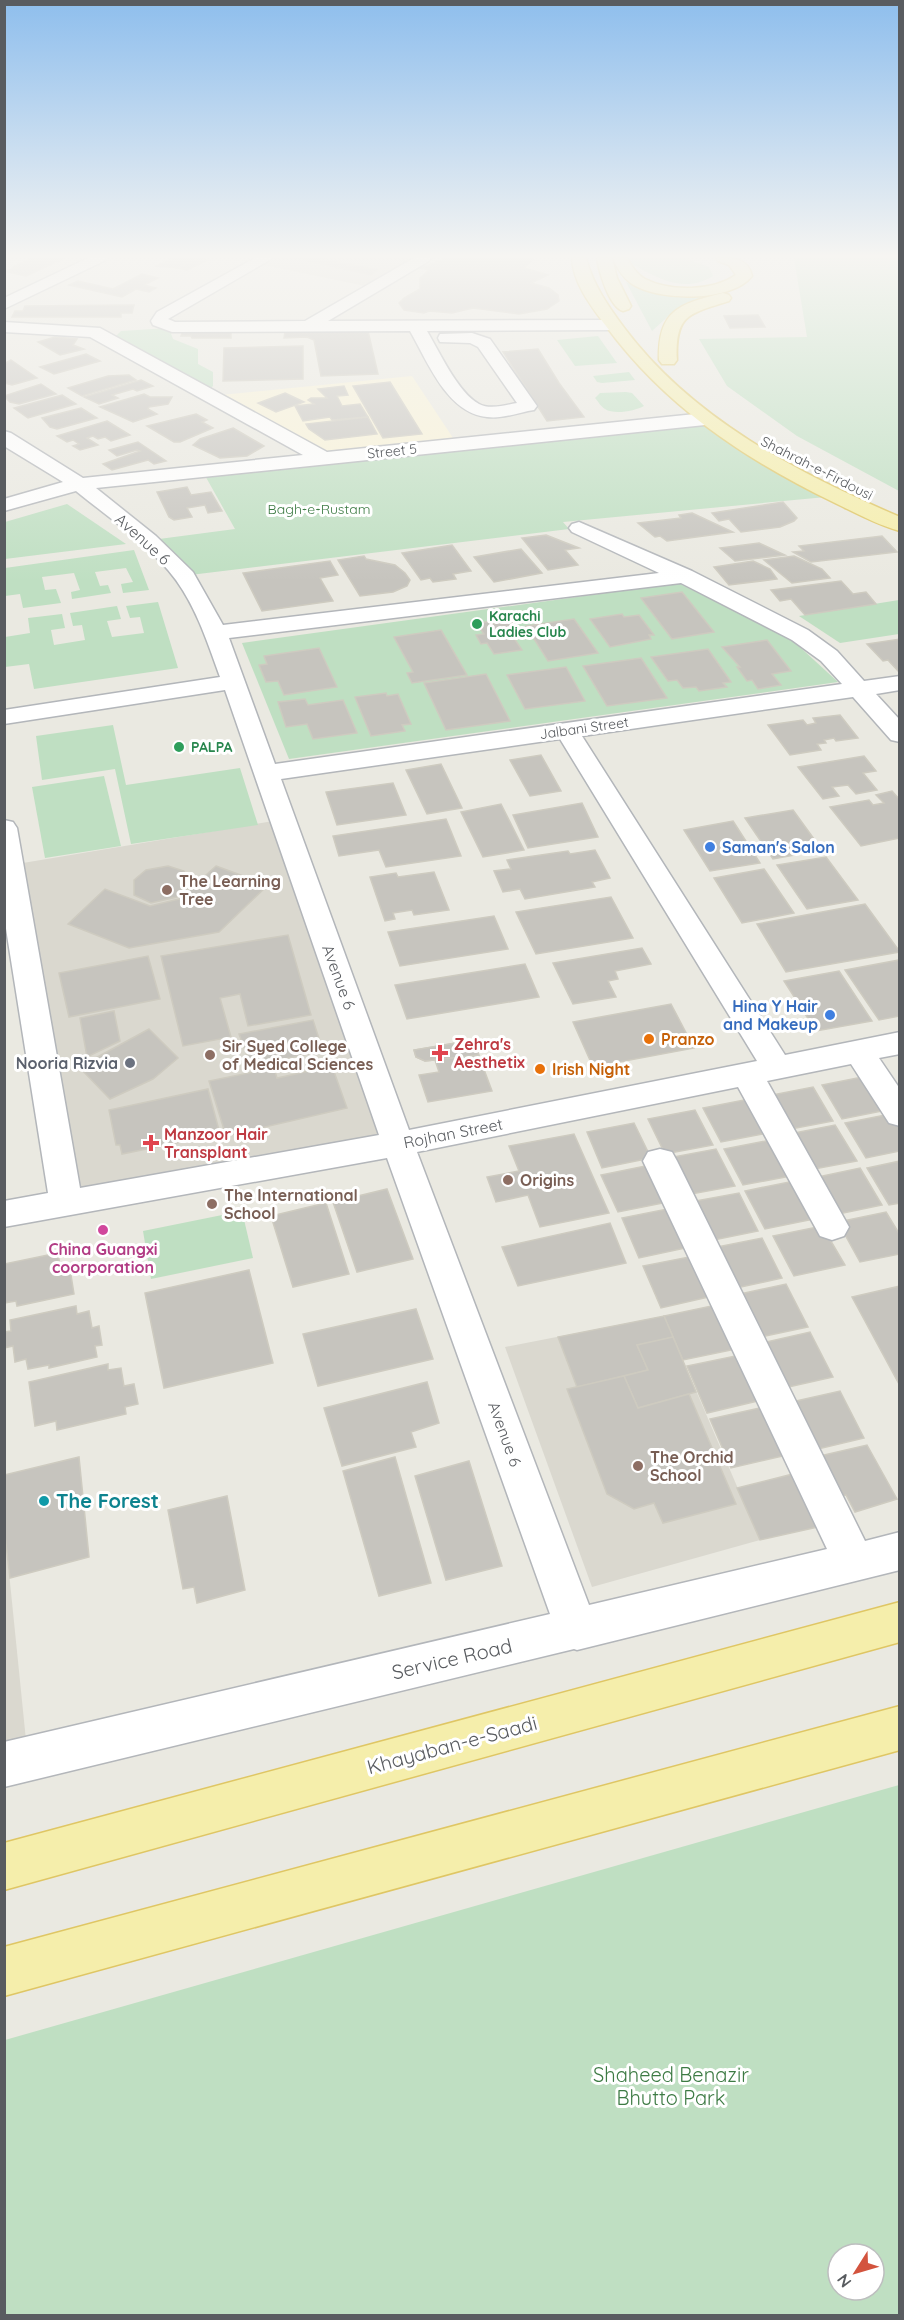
<svg xmlns="http://www.w3.org/2000/svg" width="904" height="2320" viewBox="0 0 904 2320" font-family="Quicksand,sans-serif">
	<style>
		.commercial { fill: #f9f3d7 }
		.education { fill: #dad8cf }
		.green { fill: #bfdfc2; fill-rule: evenodd }
		.building { fill: #c6c4be; stroke: #cecbc0; stroke-width: 1.5 }
		.lines { fill: none; stroke-linecap: round; stroke-linejoin: round }
		.minor-casing { stroke: #b3b6ba; stroke-width: 3 }
		.major-casing { stroke: #dfc664; stroke-width: 3 }
		.minor { fill: #fff; fill-rule: evenodd }
		.major { fill: #f5eeab; fill-rule: evenodd }
		.leisure-dot { fill: #2e9e5b; stroke: #fff; stroke-width: 2 }
		.shop-dot { fill: #3f7fe0; stroke: #fff; stroke-width: 2 }
		.education-dot { fill: #8d6e63; stroke: #fff; stroke-width: 2 }
		.food-dot { fill: #e8710a; stroke: #fff; stroke-width: 2 }
		.health-dot { fill: #e0444e; stroke: #fff; stroke-width: 2 }
		.worship-dot { fill: #6b7280; stroke: #fff; stroke-width: 2 }
		.hotel-dot { fill: #d1479c; stroke: #fff; stroke-width: 2 }
		.culture-dot { fill: #0f9aa8; stroke: #fff; stroke-width: 2 }
		.labels { text-anchor: middle; stroke-width: 6; stroke-linejoin: round; paint-order: stroke }
		.far-street-label { font-size: 14px; fill: #595c60; stroke: #fff }
		.far-park-label { font-size: 14px; fill: #3d7b44; stroke: #fff }
		.far-leisure-label { font-size: 14px; font-weight: bold; fill: #27864d; stroke: #fff; text-anchor: start }
		.street-label { font-size: 16px; fill: #595c60; stroke: #fff }
		.shop-label { font-size: 16px; font-weight: bold; fill: #366cbe; stroke: #fff; text-anchor: start }
		.education-label { font-size: 16px; font-weight: bold; fill: #785e54; stroke: #fff; text-anchor: start }
		.food-label { font-size: 16px; font-weight: bold; fill: #c56008; stroke: #fff; text-anchor: start }
		.health-label { font-size: 16px; font-weight: bold; fill: #be3a42; stroke: #fff; text-anchor: start }
		.worship-label { font-size: 16px; font-weight: bold; fill: #5b616d; stroke: #fff; text-anchor: end }
		.hotel-label { font-size: 16px; font-weight: bold; fill: #b23c85; stroke: #fff }
		.near-culture-label { font-size: 20px; font-weight: bold; fill: #0d838f; stroke: #fff; text-anchor: start }
		.near-street-label { font-size: 20px; fill: #595c60; stroke: #fff }
		.near-park-label { font-size: 20px; fill: #3d7b44; stroke: #fff }
	</style>
	<rect width="100%" height="100%" fill="#eae9e1"/>
	<path class="commercial" d="M412,376L457,444L326,458L211,396Z"/>
	<g class="education">
		<path d="M265,258H424L375,288L254,263Z"/>
		<path d="M291,818L408,1139L66,1203L11,865Z"/>
		<path d="M664,1316L760,1540L592,1587L505,1347Z"/>
		<path d="M4,1523L28,1760L4,1765Z"/>
	</g>
	<g class="green">
		<path d="M629,258H685L709,267L713,276C684,294 657,278 632,264Z"/>
		<path d="M794,258H899V491L797,436L727,386L699,339L807,337Z"/>
		<path d="M626,282C656,297 687,293 720,293L675,310L652,331Z"/>
		<path d="M169,328L173,339L198,349V364L213,372V386L210,389L115,337L121,331Z"/>
		<path d="M598,336L617,363L575,366L557,340Z"/>
		<path d="M629,372L635,380L602,383L597,382L593,376Z"/>
		<path d="M626,392L632,393L644,406C635,411 614,415 605,409C601,407 598,401 595,398L600,393Z"/>
		<path d="M705,419L837,496L563,522L569,529L190,575L159,539L235,529L203,472Z"/>
		<path d="M67,504L126,544L5,559V522Z"/>
		<path d="M134,550L149,590L123,593L121,584L133,582L126,568L95,572L100,586L108,585L111,593L72,599L71,592L80,590L74,573L42,577L45,590L56,589L61,603L23,608L20,594L5,596V568Z"/>
		<path d="M678,583L790,638L838,682L289,759L242,643Z"/>
		<path d="M899,600V634L840,643L799,616Z"/>
		<path d="M158,602L178,668L34,689L29,664L5,667V637L30,633L28,618L62,614L65,628L51,630L54,645L85,640L82,625L73,626L70,613L117,606L121,619L107,621L112,637L144,633L140,617L130,618L126,606Z"/>
		<path d="M113,725L126,785L240,768L258,825L131,844L115,769L42,780L36,736Z"/>
		<path d="M104,776L121,846L45,858L32,787Z"/>
		<path d="M242,1211L253,1258L151,1279L143,1231Z"/>
		<path d="M899,1785V2315H5V2040ZM838,2254H874V2290H838Z"/>
	</g>
	<g class="building">
		<path d="M31,258L36,259L65,258L26,276L4,271L17,268L13,267Z"/>
		<path d="M173,258H200L178,268L156,266Z"/>
		<path d="M198,258L208,260L187,270L178,268Z"/>
		<path d="M295,258H317L378,270L371,275Z"/>
		<path d="M446,258H532L533,260L524,268L548,275L531,283L549,288L558,295L559,301L547,309L519,314L473,308L452,313L429,311L424,313L404,310L399,303L404,298L420,289V278L429,270L421,268Z"/>
		<path d="M142,274L158,278L144,285L156,288L149,292L136,289L122,297L69,285L78,281L113,289Z"/>
		<path d="M134,305L132,313H121V317H12L15,311H23L25,306Z"/>
		<path d="M758,315L765,327L730,328L724,316Z"/>
		<path d="M368,331L378,374L321,376L314,340L307,337L284,338L285,332Z"/>
		<path d="M231,332V338H192L191,336H181L182,333Z"/>
		<path d="M55,337L77,339L73,345L84,349L60,355L38,342Z"/>
		<path d="M303,346V379L223,381L224,348Z"/>
		<path d="M538,349L559,383L584,417L547,421L503,352Z"/>
		<path d="M86,354L100,361L54,374L40,367Z"/>
		<path d="M11,360L37,378L12,385L4,383V364Z"/>
		<path d="M129,375L136,380L82,396L68,388L108,376Z"/>
		<path d="M141,380L153,386L137,391L133,389L112,395L118,398L99,404L84,397Z"/>
		<path d="M390,382L422,434L383,438L353,386Z"/>
		<path d="M41,384L56,394L19,404L10,402L4,396Z"/>
		<path d="M344,386L348,395L337,396L342,406L360,404L368,417L332,420L330,417L303,421L295,406L314,404L308,400L311,398H327L318,389Z"/>
		<path d="M285,393L304,402L276,412L258,403Z"/>
		<path d="M144,394L150,397H172L168,404L149,407L148,409L157,414L133,422L100,407Z"/>
		<path d="M62,395L76,404L28,418L14,408Z"/>
		<path d="M81,408L97,418L57,429L50,427L42,418Z"/>
		<path d="M196,414L207,420L202,422L213,428L180,442H174L147,426Z"/>
		<path d="M368,417L377,434L325,440L309,429L306,424Z"/>
		<path d="M107,421L130,435L111,441L105,437L98,439L93,436L87,438L98,445L80,450L73,446L79,444L73,440L67,442L57,436Z"/>
		<path d="M233,428L264,446L247,456L220,458L193,445L200,439Z"/>
		<path d="M138,442L166,461L154,464L148,460L112,470L103,464L140,451L137,450L117,456L109,450Z"/>
		<path d="M187,487L191,495L211,492L222,511L208,513L205,505L187,508L192,517L174,520L169,517L157,492Z"/>
		<path d="M783,502L797,518L794,521L780,527L741,532L729,519L719,521L712,513Z"/>
		<path d="M692,513L733,532L667,541L660,536L655,537L638,523L681,518L679,515Z"/>
		<path d="M546,535L579,548L565,550L578,565L548,570L522,538Z"/>
		<path d="M882,536L897,552L811,562L793,552L804,551L799,546Z"/>
		<path d="M759,543L785,555L735,561L720,548Z"/>
		<path d="M452,545L471,571L453,574L456,579L433,582L430,578L421,580L402,553Z"/>
		<path d="M521,549L542,573L494,582L474,557Z"/>
		<path d="M364,556L366,559L395,565L405,573L410,580L407,586L393,592L360,596L338,560Z"/>
		<path d="M794,556L822,569L830,578L792,583L764,560Z"/>
		<path d="M330,561L338,575L320,578L333,601L262,611L243,573Z"/>
		<path d="M753,561L770,569L777,579L729,585L714,567Z"/>
		<path d="M841,581L853,594L866,592L876,604L805,615L791,599L780,601L771,590Z"/>
		<path d="M682,592L714,632L672,639L641,598Z"/>
		<path d="M622,614L624,617L639,615L654,635H649L651,639L610,647L590,619Z"/>
		<path d="M574,619L598,653L548,661L526,626Z"/>
		<path d="M490,621L492,624L511,621L517,631L506,632L508,636L512,635L522,650L494,654L487,643L481,644L476,635L484,634L477,624Z"/>
		<path d="M441,630L467,675L412,683L407,673L413,672L394,637Z"/>
		<path d="M900,639V672H899L888,660L883,661L867,644Z"/>
		<path d="M767,640L791,671L772,674L781,685L758,689L752,680L747,681L737,667H740L722,647Z"/>
		<path d="M319,648L337,687L284,695L278,681L266,682L259,665L267,664L264,656Z"/>
		<path d="M708,649L731,682L723,683L727,687L699,691L696,687L683,688L677,680L668,681L651,657Z"/>
		<path d="M641,658L667,698L607,706L583,666Z"/>
		<path d="M566,667L585,701L525,709L507,675Z"/>
		<path d="M486,674L510,721L446,730L424,683Z"/>
		<path d="M386,693L387,696L398,694L411,724L402,725L405,731L371,736L355,697Z"/>
		<path d="M305,699L308,705L343,700L357,733L313,739L307,724L286,727L278,702Z"/>
		<path d="M840,715L858,738L836,741L834,738L824,740L826,743L817,744L821,750L790,755L768,725L803,720L807,725L816,723L813,718Z"/>
		<path d="M541,755L561,791L530,796L510,760Z"/>
		<path d="M864,756L876,771L863,773L877,790L856,794L848,785L832,787L839,796L823,799L798,767Z"/>
		<path d="M441,764L462,808L427,814L406,770Z"/>
		<path d="M393,783L406,815L337,825L326,792Z"/>
		<path d="M892,791L900,800V838L861,846L830,807L869,800L873,805L884,803L876,795Z"/>
		<path d="M582,803L598,837L528,848L513,815Z"/>
		<path d="M501,804L524,850L483,857L461,812Z"/>
		<path d="M793,810L822,850L773,859L745,818Z"/>
		<path d="M446,819L461,856L386,867L379,850L339,856L333,836Z"/>
		<path d="M733,821L760,863L710,871L684,830Z"/>
		<path d="M595,850L610,878L592,882L595,887L525,899L520,889L503,892L494,871L511,869L507,860L568,851L570,854Z"/>
		<path d="M826,857L858,900L807,909L777,865Z"/>
		<path d="M168,866L184,871L190,886L177,897L151,903L134,895V880L146,870Z"/>
		<path d="M216,866L268,885L219,932L129,948L68,924L105,889L150,906L179,899Z"/>
		<path d="M764,869L794,913L742,923L714,878Z"/>
		<path d="M434,872L449,910L414,915L412,910L393,913L395,919L385,921L370,877L396,873L398,877Z"/>
		<path d="M611,897L633,938L536,954L516,912Z"/>
		<path d="M865,904L900,952L786,972L757,924Z"/>
		<path d="M494,916L508,949L400,966L388,932Z"/>
		<path d="M288,935L311,1015L248,1026L240,994L220,998L231,1037L183,1046L161,956Z"/>
		<path d="M642,948L651,964L615,971L618,979L608,981L616,997L573,1004L553,963Z"/>
		<path d="M148,956L160,999L69,1017L59,973Z"/>
		<path d="M899,960L900,1016L879,1020L845,970Z"/>
		<path d="M525,964L539,997L407,1019L395,985Z"/>
		<path d="M839,971L872,1021L816,1031L784,981Z"/>
		<path d="M671,1004L694,1048L593,1067L573,1022Z"/>
		<path d="M114,1011L120,1041L87,1057L80,1018Z"/>
		<path d="M313,1020L323,1051L251,1066L239,1034Z"/>
		<path d="M149,1029L178,1058L153,1079L110,1099L79,1067Z"/>
		<path d="M473,1040L492,1091L428,1102L419,1075L439,1072L435,1060L425,1061L416,1057L414,1050Z"/>
		<path d="M473,1040L479,1055L425,1061L416,1057L414,1050Z"/>
		<path d="M332,1066L347,1108L226,1136L209,1081L274,1068L277,1078Z"/>
		<path d="M867,1076L887,1110L842,1119L822,1085Z"/>
		<path d="M813,1087L833,1121L786,1130L767,1096Z"/>
		<path d="M208,1089L220,1134L122,1154L120,1145H116L109,1110Z"/>
		<path d="M749,1099L768,1133L721,1142L703,1108Z"/>
		<path d="M695,1110L713,1145L665,1154L648,1119Z"/>
		<path d="M890,1114L900,1129V1151L866,1158L845,1123Z"/>
		<path d="M634,1123L651,1158L602,1168L587,1132Z"/>
		<path d="M835,1125L857,1161L809,1170L789,1134Z"/>
		<path d="M574,1134L609,1213L540,1227L528,1195L496,1202L487,1177L519,1171L509,1146Z"/>
		<path d="M771,1140L791,1176L743,1185L724,1149Z"/>
		<path d="M716,1149L735,1186L686,1195L668,1158Z"/>
		<path d="M900,1161V1203L889,1205L867,1168Z"/>
		<path d="M650,1165L668,1202L618,1212L601,1175Z"/>
		<path d="M860,1168L882,1205L834,1215L813,1178Z"/>
		<path d="M794,1181L814,1219L765,1229L745,1191Z"/>
		<path d="M387,1189L413,1259L357,1272L333,1202Z"/>
		<path d="M739,1193L758,1231L709,1241L690,1202Z"/>
		<path d="M326,1203L349,1274L293,1287L271,1216Z"/>
		<path d="M672,1208L690,1247L639,1258L622,1218Z"/>
		<path d="M886,1212L900,1235V1254L860,1262L838,1222Z"/>
		<path d="M610,1223L626,1263L518,1286L502,1247Z"/>
		<path d="M822,1226L845,1265L794,1276L773,1236Z"/>
		<path d="M762,1238L782,1278L732,1289L712,1248Z"/>
		<path d="M58,1253L61,1271L70,1269L74,1294L17,1306L16,1301L4,1303V1264Z"/>
		<path d="M694,1256L713,1296L661,1308L643,1266Z"/>
		<path d="M249,1270L273,1363L164,1388L145,1293Z"/>
		<path d="M786,1284L808,1327L756,1338L735,1295Z"/>
		<path d="M900,1286V1384H899L852,1297Z"/>
		<path d="M716,1305L736,1349L683,1360L664,1316Z"/>
		<path d="M76,1306L77,1314L89,1311L92,1328L99,1326L102,1345L95,1346L97,1357L49,1368V1365L28,1369L26,1359L15,1362L13,1346L4,1348V1332L11,1331L10,1320Z"/>
		<path d="M416,1309L433,1359L318,1386L303,1334Z"/>
		<path d="M664,1316L673,1337L637,1345L648,1370L577,1387L558,1337Z"/>
		<path d="M810,1332L833,1377L780,1389L758,1344Z"/>
		<path d="M673,1337L696,1392L638,1408L624,1376L648,1370L637,1345Z"/>
		<path d="M740,1355L762,1400L707,1413L687,1366Z"/>
		<path d="M108,1364V1370L121,1368L124,1386L134,1384L138,1404L125,1407L126,1414L57,1430L56,1421L35,1426L29,1382Z"/>
		<path d="M624,1376L638,1408L689,1394L736,1504L663,1523L654,1503L634,1509L607,1494L567,1389Z"/>
		<path d="M427,1382L439,1423L411,1432L416,1447L342,1466L324,1408Z"/>
		<path d="M840,1391L864,1438L810,1451L787,1403Z"/>
		<path d="M764,1407L787,1455L731,1468L710,1419Z"/>
		<path d="M867,1445L897,1499L855,1512L846,1495L830,1498L811,1458Z"/>
		<path d="M79,1457L89,1557L10,1578L4,1527V1475Z"/>
		<path d="M395,1457L431,1583L379,1596L343,1471Z"/>
		<path d="M469,1461L502,1566L446,1580L415,1476Z"/>
		<path d="M793,1474L818,1527L760,1540L737,1488Z"/>
		<path d="M227,1496L245,1590L197,1603L194,1587L183,1589L168,1510Z"/>
	</g>
	<g class="lines">
		<g class="minor-casing">
			<g id="minor">
				<path d="M88,258H107L104,261L4,309V298Z"/>
				<path d="M255,258H273L168,319L175,322L305,321L414,258H431L429,261L328,321L612,320L620,325L612,330L427,331C439,351 458,393 479,404C490,410 505,405 517,403L478,347L470,343L440,342L438,338L440,334L472,333L490,339L537,406L534,410L528,411C515,414 500,419 487,417C447,413 428,362 410,331L172,332L153,325L151,321L157,312Z"/>
				<path d="M4,322L100,328L327,452L705,413L712,415L714,419L712,423L705,425L96,488L156,536L193,572L223,625L659,573L572,532L569,528L572,524L579,522L692,571L808,630L837,651L864,681L900,676V690L876,694L900,720V742L891,740L853,697L582,736L785,1055L900,1032V1054L879,1058L900,1089V1126L889,1123L851,1064L767,1081L849,1227L844,1236L832,1240L820,1236L738,1087L417,1152L589,1605L827,1549L643,1161L648,1152L660,1149L672,1152L677,1161L865,1541L900,1532V1570L577,1650L574,1649L4,1787V1742L550,1614L387,1158L4,1227V1201L48,1193L4,916V820L13,822L17,828L80,1188L379,1135L225,690L4,724V710L220,677C208,644 197,609 176,580C150,545 109,518 76,491L4,511V499L63,482L4,446V431L11,433L83,478L303,455L90,337L4,332ZM681,583L792,640L821,661L842,684L275,764L229,638ZM560,739L757,1061L409,1130L281,779Z"/>
			</g>
		</g>
		<g class="major-casing">
			<g id="major">
				<path d="M572,258H586C593,285 608,306 625,329C693,419 797,473 900,517V531C877,525 854,512 833,502C744,459 664,405 606,326C591,306 573,283 572,258Z"/>
				<path d="M597,258H612L617,278L631,306L629,309L623,311C609,307 599,271 597,258Z"/>
				<path d="M613,258H627C632,266 636,274 645,279C671,292 713,291 736,275L729,265L718,261L716,258C731,258 748,257 752,276C731,303 658,301 632,284C622,277 617,268 613,258Z"/>
				<path d="M723,293L729,295L731,298L729,301C689,314 675,314 677,360L674,364H662L659,360C658,310 679,304 723,293Z"/>
				<path d="M900,1602V1642L4,1890V1843Z"/>
				<path d="M900,1706V1750L4,1996V1947Z"/>
			</g>
		</g>
		<use href="#minor" class="minor"/>
		<use href="#major" class="major"/>
	</g>
	<linearGradient id="sky" x2="0" y2="1"><stop stop-color="#8ebeed"/><stop offset="0.44" stop-color="#f6f5f2"/><stop offset="1" stop-color="#f6f5f2" stop-opacity="0"/></linearGradient>
	<rect width="904" height="582" fill="url(#sky)"/>
	<g class="leisure-dot">
		<circle cx="477" cy="624" r="6"/>
		<circle cx="179" cy="747" r="6"/>
	</g>
	<g class="shop-dot">
		<circle cx="710" cy="847" r="6"/>
		<circle cx="830" cy="1015" r="6"/>
	</g>
	<g class="education-dot">
		<circle cx="167" cy="890" r="6"/>
		<circle cx="210" cy="1055" r="6"/>
		<circle cx="508" cy="1180" r="6"/>
		<circle cx="212" cy="1204" r="6"/>
		<circle cx="638" cy="1466" r="6"/>
	</g>
	<g class="food-dot">
		<circle cx="649" cy="1039" r="6"/>
		<circle cx="540" cy="1069" r="6"/>
	</g>
	<g class="health-dot">
		<path d="M437 1044h6v6h6v6h-6v6h-6v-6h-6v-6h6z"/>
		<path d="M148 1134h6v6h6v6h-6v6h-6v-6h-6v-6h6z"/>
	</g>
	<circle class="worship-dot" cx="130" cy="1063" r="6"/>
	<circle class="hotel-dot" cx="103" cy="1230" r="6"/>
	<circle class="culture-dot" cx="44" cy="1501" r="6"/>
	<g class="labels">
		<g class="far-street-label">
			<text transform="translate(392 451) rotate(-6)" y="5">Street 5</text>
			<text transform="translate(817 468) rotate(27)" y="5">Shahrah-e-Firdousi</text>
			<text transform="translate(584 728) rotate(-8)" y="5">Jalbani Street</text>
		</g>
		<g class="far-park-label">
			<text x="319" y="514">Bagh-e-Rustam</text>
		</g>
		<g class="far-leisure-label">
			<text x="489" y="621">Karachi<tspan x="489" dy="16">Ladies Club</tspan></text>
			<text x="191" y="752">PALPA</text>
		</g>
		<g class="street-label">
			<text transform="translate(143 539) rotate(42)" y="6">Avenue 6</text>
			<text transform="translate(339 977) rotate(70)" y="6">Avenue 6</text>
			<text transform="translate(453 1133) rotate(-11)" y="6">Rojhan Street</text>
			<text transform="translate(505 1434) rotate(70)" y="6">Avenue 6</text>
		</g>
		<g class="shop-label">
			<text x="722" y="853">Saman's Salon</text>
			<text x="818" y="1012" text-anchor="end">Hina Y Hair<tspan x="818" dy="18">and Makeup</tspan></text>
		</g>
		<g class="education-label">
			<text x="179" y="887">The Learning<tspan x="179" dy="18">Tree</tspan></text>
			<text x="222" y="1052">Sir Syed College<tspan x="222" dy="18">of Medical Sciences</tspan></text>
			<text x="520" y="1186">Origins</text>
			<text x="224" y="1201">The International<tspan x="224" dy="18">School</tspan></text>
			<text x="650" y="1463">The Orchid<tspan x="650" dy="18">School</tspan></text>
		</g>
		<g class="food-label">
			<text x="661" y="1045">Pranzo</text>
			<text x="552" y="1075">Irish Night</text>
		</g>
		<g class="health-label">
			<text x="454" y="1050">Zehra's<tspan x="454" dy="18">Aesthetix</tspan></text>
			<text x="164" y="1140">Manzoor Hair<tspan x="164" dy="18">Transplant</tspan></text>
		</g>
		<g class="worship-label">
			<text x="118" y="1069">Nooria Rizvia</text>
		</g>
		<g class="hotel-label">
			<text x="103" y="1255">China Guangxi<tspan x="103" dy="18">coorporation</tspan></text>
		</g>
		<g class="near-culture-label">
			<text x="56" y="1508">The Forest</text>
		</g>
		<g class="near-street-label">
			<text transform="translate(452 1659) rotate(-13)" y="7">Service Road</text>
			<text transform="translate(452 1745) rotate(-15)" y="7">Khayaban-e-Saadi</text>
		</g>
		<g class="near-park-label">
			<text x="671" y="2082">Shaheed Benazir<tspan x="671" dy="23">Bhutto Park</tspan></text>
		</g>
	</g>
	<rect width="904" height="2320" fill="none" stroke="#595c60" stroke-width="12"/>
	<g transform="translate(856 2272) rotate(233)"><circle r="28" fill="#ffffff" stroke="#bdbebf" stroke-width="1.5"/>
	<path d="M0-4.5L10 22L0 15L-10 22Z" fill="#d3543e"/>
	<text y="-9" font-size="16" font-weight="bold" text-anchor="middle" fill="#595c60">N</text>
	</g>
</svg>
